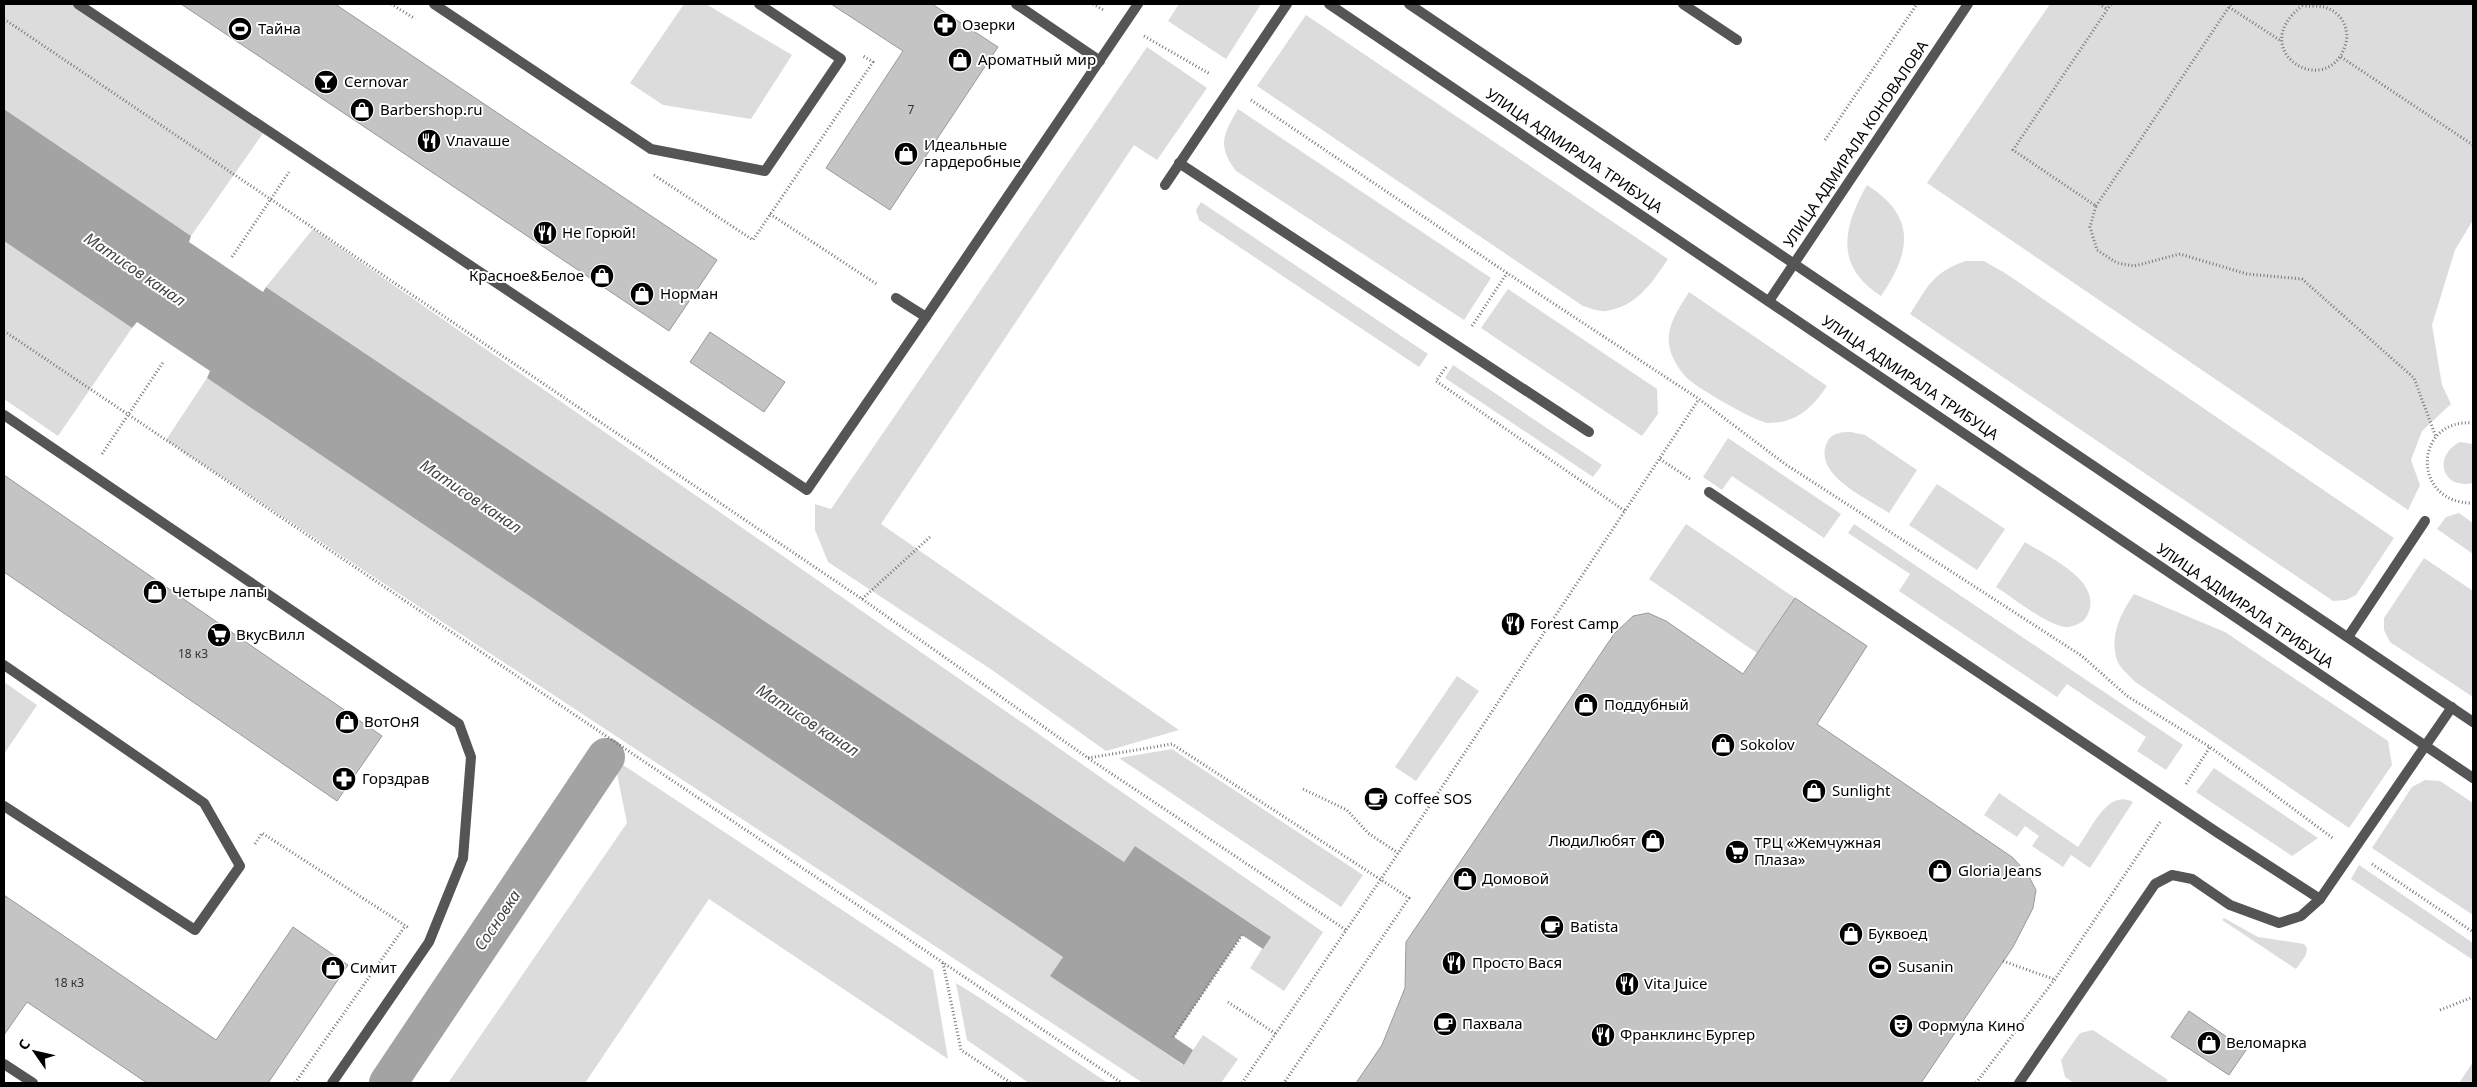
<svg xmlns="http://www.w3.org/2000/svg" width="2477" height="1087" viewBox="0 0 2477 1087" font-family="'Noto Sans',sans-serif">
	<style>
		.green { fill: #dcdcdc }
		.water { fill: #a3a3a3 }
		.lines { fill: none; stroke-linecap: round; stroke-linejoin: round }
		.canal { stroke: #a3a3a3; stroke-width: 38 }
		.building { fill: #c4c4c4; stroke: #999 }
		.path { stroke: #777; stroke-width: 3; stroke-dasharray: 1 2.5; stroke-linecap: butt }
		.service { stroke: #555; stroke-width: 10 }
		.minor { stroke: #555; stroke-width: 10 }
		.tertiary { stroke: #555; stroke-width: 10 }
		.labels { text-anchor: middle; stroke-width: 4; stroke-linejoin: round; paint-order: stroke }
		.number-label { font-size: 12px; fill: #313131 }
		.poi-label { font-size: 15px; fill: #000; stroke: #fff; text-anchor: start }
		.street-label { font-size: 15px; fill: #000; stroke: #fff }
		.water-label { font-size: 16px; font-style: italic; fill: #444; stroke: #fff }
	</style>
	<rect width="100%" height="100%" fill="#fff"/>
	<g class="green">
		<path d="M4,4H78L266,129L191,236L4,109Z"/>
		<path d="M684,4H706L792,55L751,119L663,105L630,83Z"/>
		<path d="M1179,4H1261L1226,59L1168,21Z"/>
		<path d="M2050,4H2473V220L2455,250L2432,325L2442,385L2451,404L2422,431L2411,460L2420,485L2408,510L1927,183Z"/>
		<path d="M1306,15L1668,259C1652,283 1636,307 1606,311C1599,312 1590,308 1583,306L1257,86Z"/>
		<path d="M1147,47L1207,88L1157,160L1134,145L881,524L1179,730L1106,751L992,670L828,562L815,530V504L831,509Z"/>
		<path d="M1238,109L1491,278L1464,320L1236,171C1217,146 1223,134 1238,109Z"/>
		<path d="M1867,185C1917,217 1911,252 1881,296C1834,266 1843,227 1867,185Z"/>
		<path d="M1201,202L1428,354L1419,367L1199,220L1196,210Z"/>
		<path d="M313,229L1323,932L1284,991L1250,968L1270,936L1135,846L1124,862L266,287Z"/>
		<path d="M4,241L132,328L58,436L4,399Z"/>
		<path d="M1966,261H1984L2005,273L2394,538L2356,595L2346,600L2333,601L1910,314C1928,286 1933,272 1966,261Z"/>
		<path d="M1508,289L1657,389L1658,414L1642,436L1481,328Z"/>
		<path d="M1689,292L1827,386C1812,408 1797,423 1768,423C1756,422 1693,386 1685,376C1675,364 1667,350 1669,334C1671,319 1681,305 1689,292Z"/>
		<path d="M1453,365L1602,465L1593,477L1445,378Z"/>
		<path d="M207,378L1063,957L1051,975L1183,1065L1203,1035L1238,1059L1221,1083H1143L166,440Z"/>
		<path d="M1851,432L1865,435L1917,470L1889,513C1867,498 1815,476 1826,445C1830,433 1840,432 1851,432Z"/>
		<path d="M1728,438L1841,514L1824,538L1732,476L1722,490L1703,477Z"/>
		<path d="M2460,442L2473,444V483C2442,490 2432,456 2460,442Z"/>
		<path d="M1937,484L2005,529L1977,570L1909,525Z"/>
		<path d="M2459,513L2473,523V554L2437,529L2446,517Z"/>
		<path d="M1686,524L1795,598L1757,653L1649,579Z"/>
		<path d="M1854,524L2183,745L2166,770L2137,751L2146,737L2067,684L2057,697L1899,591L1910,574L1848,533Z"/>
		<path d="M2025,542C2048,557 2109,583 2085,619C2082,623 2071,628 2065,627C2045,624 2015,599 1996,587Z"/>
		<path d="M2424,558L2473,591V697L2390,642L2384,630V618Z"/>
		<path d="M2134,594L2225,632L2388,741L2392,765L2349,828L2134,681C2129,675 2119,667 2117,660C2109,636 2121,613 2134,594Z"/>
		<path d="M1457,676L1479,691L1416,781L1395,767Z"/>
		<path d="M4,682L37,705L4,754Z"/>
		<path d="M1172,749L1363,875L1341,907L1119,758Z"/>
		<path d="M614,759L933,970L948,1059L709,899L585,1083H448L627,823Z"/>
		<path d="M2214,768L2318,838L2292,856L2196,792Z"/>
		<path d="M2425,780L2440,781L2473,803V915L2372,848L2412,787Z"/>
		<path d="M1999,793L2078,847C2091,830 2107,788 2133,802L2090,868L2071,855L2063,867L2032,846L2039,836L2025,826L2017,837L1984,815Z"/>
		<path d="M2359,865L2473,943V960L2351,879Z"/>
		<path d="M2224,918L2258,937L2304,944L2307,948L2306,955L2296,969L2222,920Z"/>
		<path d="M956,983L977,996L1108,1083H1029L967,1040Z"/>
		<path d="M2093,1030L2168,1080L2165,1083H2074L2065,1077L2061,1060L2080,1033Z"/>
		<path d="M2473,1062V1083H2459Z"/>
	</g>
	<path class="water" d="M4,109L191,236L189,242L263,292L266,287L1124,862L1135,846L1271,937L1263,949L1242,935L1174,1037L1193,1050L1184,1065L1050,976L1063,957L207,378L210,371L137,322L132,328L4,241Z"/>
	<g class="lines">
		<path class="canal" d="M388,1083L606,757"/>
	</g>
	<g class="building">
		<path d="M181,4H335L717,260L669,331Z"/>
		<path d="M831,4H932L998,47L890,210L826,168L903,51Z"/>
		<path d="M710,332L785,382L764,412L690,362Z"/>
		<path d="M4,475L382,736L337,801L4,572Z"/>
		<path d="M1795,598L1867,646L1817,724L2012,857L2027,873L2036,890L2033,908L2013,947L1921,1083H1356L1382,1045L1405,988L1406,942L1614,634L1633,616L1648,613L1666,621L1743,674Z"/>
		<path d="M4,895L216,1040L293,927L348,965L268,1083H147L27,1002L4,1035Z"/>
		<path d="M2189,1011L2246,1050L2229,1075L2171,1037Z"/>
	</g>
	<g class="lines">
		<g class="path">
			<path d="M391,4L414,18"/>
			<path d="M1093,4L1105,11"/>
			<path d="M2099,4L2107,9"/>
			<path d="M2111,4L2013,150L2096,206L2090,227L2097,250L2117,263L2134,266L2180,254L2247,274L2302,279L2414,378L2436,437"/>
			<path d="M2299,4C2309,10 2322,0 2338,15C2346,22 2349,36 2345,46C2327,101 2244,51 2302,6"/>
			<path d="M2229,7L2281,41"/>
			<path d="M4,19L862,599L1088,758L1346,930"/>
			<path d="M1144,36L1210,74"/>
			<path d="M2341,57L2473,145"/>
			<path d="M1251,100L1507,273L1699,399L1785,464L2082,656L2127,696L2210,747L2334,839"/>
			<path d="M1825,140L1917,4"/>
			<path d="M654,175L753,240L873,62L863,56"/>
			<path d="M2096,206L2231,4"/>
			<path d="M770,214L878,285"/>
			<path d="M232,257L289,172"/>
			<path d="M1472,326L1507,273"/>
			<path d="M4,331L1122,1083"/>
			<path d="M1446,367L1436,381L1625,511"/>
			<path d="M2473,423C2413,418 2411,504 2473,503"/>
			<path d="M102,454L164,361"/>
			<path d="M1660,459L1690,479"/>
			<path d="M862,599L930,537"/>
			<path d="M1088,758L1172,744L1409,898L1284,1083"/>
			<path d="M2186,784L2210,747"/>
			<path d="M1303,789L1347,810L1368,833L1398,853"/>
			<path d="M255,844L262,833L409,928"/>
			<path d="M2372,864L2473,932"/>
			<path d="M2003,961L2056,980"/>
			<path d="M943,963L961,1050L1011,1083"/>
			<path d="M1228,1002L1276,1034"/>
			<path d="M2440,1010L2473,997"/>
			<path d="M1173,1037L1242,935"/>
			<path d="M295,1083L405,926"/>
			<path d="M1242,1083L1381,879L1699,399"/>
			<path d="M1976,1083L2055,979L2160,822"/>
		</g>
		<g class="service">
			<path d="M78,4L807,490L926,317"/>
			<path d="M434,4L651,149L765,171L841,59L759,4"/>
			<path d="M1016,4L1100,61"/>
			<path d="M1683,4L1737,40"/>
			<path d="M1179,163L1589,432"/>
			<path d="M1165,185L1287,4"/>
			<path d="M896,298L926,317L1138,4"/>
			<path d="M4,415L459,724L471,757L463,858L429,942L332,1083"/>
			<path d="M1709,492L2218,833L2320,899"/>
			<path d="M2348,637L2425,521"/>
			<path d="M4,665L204,803L240,866L195,930L4,806"/>
			<path d="M4,1064L33,1083"/>
			<path d="M2019,1083L2155,884L2172,875L2192,879L2230,905L2279,923L2301,916L2320,899L2452,707"/>
		</g>
		<path class="minor" d="M1769,301L1968,4"/>
		<g class="tertiary">
			<path d="M1329,4L2473,778"/>
			<path d="M1409,4L2473,722"/>
		</g>
	</g>
	<defs>
		<g id="pharmacy-disc" transform="scale(1.25)"><circle r="9.5" fill="#000" stroke="#fff"/><path d="M-2-6h4v4h4v4h-4v4h-4v-4h-4v-4h4Z" fill="#fff"/></g>
		<g id="stadium-disc" transform="scale(1.25)"><circle r="9.5" fill="#000" stroke="#fff"/><path d="M0-5a6.5 5 0 1 0 0 10a6.5 5 0 1 0 0-10ZM-3.5-1.8h7v3.6h-7Z" fill="#fff"/></g>
		<g id="shop-disc" transform="scale(1.25)"><circle r="9.5" fill="#000" stroke="#fff"/><path d="M-5-2.5h2.3a2.7 3.5 0 0 1 5.4 0H5L5.5 6h-11ZM-1.5-2.5h3a1.5 2.3 0 0 0-3 0Z" fill="#fff"/></g>
		<g id="bar-disc" transform="scale(1.25)"><circle r="9.5" fill="#000" stroke="#fff"/><path d="M-6-5H6L.8 .8V4.5H3.5V6h-7V4.5H-.8V.8Z" fill="#fff"/></g>
		<g id="restaurant-disc" transform="scale(1.25)"><circle r="9.5" fill="#000" stroke="#fff"/><path d="M-5-6h1v4h1v-4h1v4h1v-4h1v5L-1.5 .5V6h-2V.5L-5-1ZM5-6V6H3V1.5H1.5Q1.5-4 5-6Z" fill="#fff"/></g>
		<g id="supermarket-disc" transform="scale(1.25)"><circle r="9.5" fill="#000" stroke="#fff"/><path d="M-6-5.5h2.5l.6 2H6L4.5 2H-2.5L-4.4-4H-6ZM-1.5 3.2a1.3 1.3 0 1 0 .1 0ZM3 3.2a1.3 1.3 0 1 0 .1 0Z" fill="#fff"/></g>
		<g id="cafe-disc" transform="scale(1.25)"><circle r="9.5" fill="#000" stroke="#fff"/><path d="M-5.5-4.5H6V0H3Q3 3.5 0 3.5H-2.5Q-5.5 3.5-5.5 0ZM3-3.2v2h1.7v-2ZM-6 4.5H4V6H-6Z" fill="#fff"/></g>
		<g id="theatre-disc" transform="scale(1.25)"><circle r="9.5" fill="#000" stroke="#fff"/><path d="M-5-5.5Q0-4 5-5.5V0Q5 5 0 6Q-5 5-5 0ZM-3.3-2.5H-1v1.5H-3.3ZM1-2.5H3.3v1.5H1ZM-2.8 1Q0 5.5 2.8 1Z" fill="#fff"/></g>
	</defs>
	<g fill-rule="evenodd">
		<use href="#pharmacy-disc" x="945" y="25"/>
		<use href="#stadium-disc" x="240" y="29"/>
		<use href="#shop-disc" x="960" y="60"/>
		<use href="#bar-disc" x="326" y="82"/>
		<use href="#shop-disc" x="362" y="110"/>
		<use href="#restaurant-disc" x="429" y="141"/>
		<use href="#shop-disc" x="906" y="154"/>
		<use href="#restaurant-disc" x="545" y="233"/>
		<use href="#shop-disc" x="602" y="276"/>
		<use href="#shop-disc" x="642" y="294"/>
		<use href="#shop-disc" x="155" y="592"/>
		<use href="#restaurant-disc" x="1513" y="624"/>
		<use href="#supermarket-disc" x="219" y="635"/>
		<use href="#shop-disc" x="1586" y="705"/>
		<use href="#shop-disc" x="347" y="722"/>
		<use href="#shop-disc" x="1723" y="745"/>
		<use href="#pharmacy-disc" x="344" y="779"/>
		<use href="#shop-disc" x="1814" y="791"/>
		<use href="#cafe-disc" x="1376" y="799"/>
		<use href="#shop-disc" x="1653" y="841"/>
		<use href="#supermarket-disc" x="1737" y="852"/>
		<use href="#shop-disc" x="1940" y="871"/>
		<use href="#shop-disc" x="1465" y="879"/>
		<use href="#cafe-disc" x="1552" y="927"/>
		<use href="#shop-disc" x="1851" y="934"/>
		<use href="#restaurant-disc" x="1454" y="963"/>
		<use href="#stadium-disc" x="1880" y="967"/>
		<use href="#shop-disc" x="333" y="968"/>
		<use href="#restaurant-disc" x="1627" y="984"/>
		<use href="#cafe-disc" x="1445" y="1024"/>
		<use href="#theatre-disc" x="1901" y="1026"/>
		<use href="#restaurant-disc" x="1603" y="1035"/>
		<use href="#shop-disc" x="2209" y="1043"/>
	</g>
	<g class="labels">
		<g class="number-label">
			<text x="911" y="114">7</text>
			<text x="193" y="658">18 к3</text>
			<text x="69" y="987">18 к3</text>
		</g>
		<g class="poi-label">
			<text x="962" y="30">Озерки</text>
			<text x="258" y="34">Тайна</text>
			<text x="978" y="65">Ароматный мир</text>
			<text x="344" y="87">Cernovar</text>
			<text x="380" y="115">Barbershop.ru</text>
			<text x="446" y="146">Vлаvаше</text>
			<text x="924" y="150">Идеальные<tspan x="924" dy="17">гардеробные</tspan></text>
			<text x="562" y="238">Не Горюй!</text>
			<text x="584" y="281" text-anchor="end">Красное&amp;Белое</text>
			<text x="660" y="299">Норман</text>
			<text x="172" y="597">Четыре лапы</text>
			<text x="1530" y="629">Forest Camp</text>
			<text x="236" y="640">ВкусВилл</text>
			<text x="1604" y="710">Поддубный</text>
			<text x="364" y="727">ВотОнЯ</text>
			<text x="1740" y="750">Sokolov</text>
			<text x="362" y="784">Горздрав</text>
			<text x="1832" y="796">Sunlight</text>
			<text x="1394" y="804">Coffee SOS</text>
			<text x="1636" y="846" text-anchor="end">ЛюдиЛюбят</text>
			<text x="1754" y="848">ТРЦ «Жемчужная<tspan x="1754" dy="17">Плаза»</tspan></text>
			<text x="1958" y="876">Gloria Jeans</text>
			<text x="1482" y="884">Домовой</text>
			<text x="1570" y="932">Batista</text>
			<text x="1868" y="939">Буквоед</text>
			<text x="1472" y="968">Просто Вася</text>
			<text x="1898" y="972">Susanin</text>
			<text x="350" y="973">Симит</text>
			<text x="1644" y="989">Vita Juice</text>
			<text x="1462" y="1029">Пахвала</text>
			<text x="1918" y="1031">Формула Кино</text>
			<text x="1620" y="1040">Франклинс Бургер</text>
			<text x="2226" y="1048">Веломарка</text>
		</g>
		<g class="street-label">
			<text transform="translate(1856 144) rotate(-56)" y="5">УЛИЦА АДМИРАЛА КОНОВАЛОВА</text>
			<text transform="translate(1574 151) rotate(34)" y="5">УЛИЦА АДМИРАЛА ТРИБУЦА</text>
			<text transform="translate(1910 378) rotate(34)" y="5">УЛИЦА АДМИРАЛА ТРИБУЦА</text>
			<text transform="translate(2245 606) rotate(34)" y="5">УЛИЦА АДМИРАЛА ТРИБУЦА</text>
		</g>
		<g class="water-label">
			<text transform="translate(135 269) rotate(34)" y="6">Матисов канал</text>
			<text transform="translate(471 496) rotate(34)" y="6">Матисов канал</text>
			<text transform="translate(808 720) rotate(33)" y="6">Матисов канал</text>
			<text transform="translate(497 920) rotate(-56)" y="6">Сосновка</text>
		</g>
	</g>
	<rect width="2477" height="1087" fill="none" stroke="#000000" stroke-width="10"/>
	<g transform="translate(35 1052) rotate(304)" stroke="#ffffff" stroke-width="4" paint-order="stroke">
	<path d="M0-4L9 19L0 12L-9 19Z" fill="#000000"/>
	<text y="-8" font-size="14" font-weight="bold" text-anchor="middle" fill="#000000">С</text>
	</g>
</svg>
